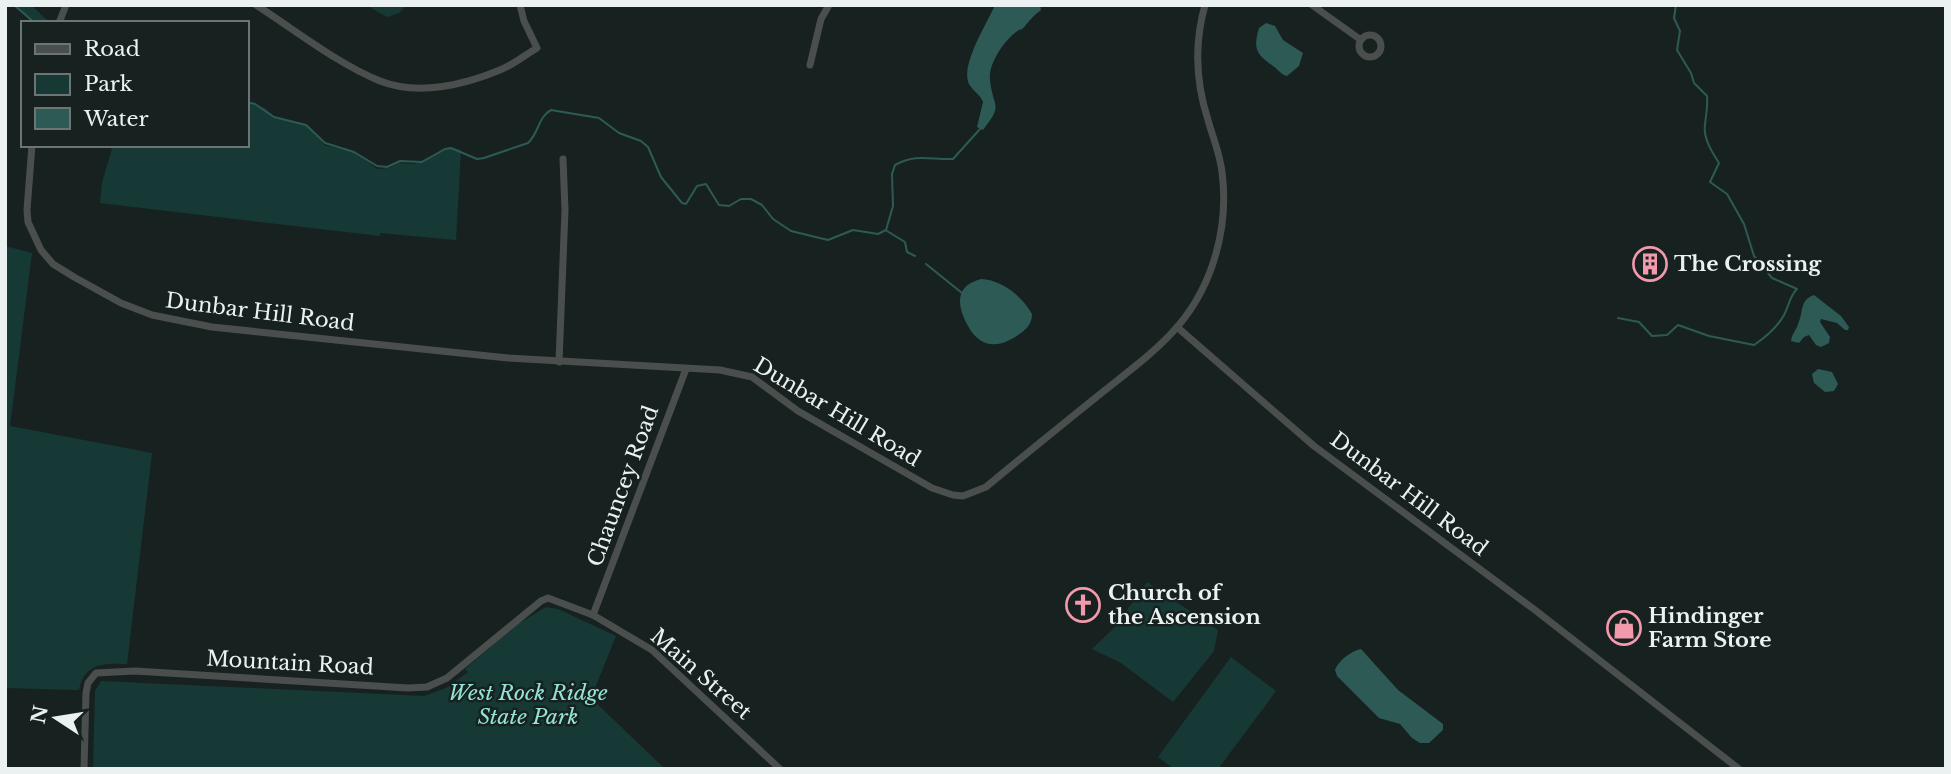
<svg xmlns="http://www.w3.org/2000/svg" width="1951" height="774" viewBox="0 0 1951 774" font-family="'Libre Baskerville',serif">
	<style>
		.green { fill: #173935 }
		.water { fill: #2d5a54 }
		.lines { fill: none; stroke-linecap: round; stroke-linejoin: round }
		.stream { stroke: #2d5a54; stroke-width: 2 }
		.minor { stroke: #4a4f4e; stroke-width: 7 }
		.labels { text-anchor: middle; stroke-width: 5; stroke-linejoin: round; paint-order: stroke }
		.poi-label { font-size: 21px; font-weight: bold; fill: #eaf1f0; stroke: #172220; text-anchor: start }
		.street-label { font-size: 21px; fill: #eaf1f0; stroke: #172220 }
		.park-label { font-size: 21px; font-style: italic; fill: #93e4d8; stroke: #172220 }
	</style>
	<rect width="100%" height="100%" fill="#172220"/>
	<g class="green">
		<path d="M12,5H31L50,23H32L18,8Z"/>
		<path d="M366,5H407L399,13L387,17Z"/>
		<path d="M247,101L265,108L275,117L303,123L312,129L324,145L357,153L377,169L389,168L398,163L414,164L449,147L461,150L456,240L380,233V236L100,203L102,183L113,145H247Z"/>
		<path d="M5,246L32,253L10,426L152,453L127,664C104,663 84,663 79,690L5,688Z"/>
		<path d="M1147,582L1218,630L1214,651L1173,702L1121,663L1092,649L1114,628Z"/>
		<path d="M546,607L558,609L616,636L591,698L665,769H93L95,691L101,681L424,696L446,688L468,672L465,669L518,624Z"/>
		<path d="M1231,657L1276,691L1218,769H1174L1158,757Z"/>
	</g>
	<g class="water">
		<path d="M995,5H1040L1041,10C1034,15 1030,20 1025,26C1020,32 1023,27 1016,32C1004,41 988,64 990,80C993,109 1004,103 983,130L977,127L983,102C980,94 973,91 969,84C960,65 987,24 995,5Z"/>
		<path d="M1266,23L1275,26L1283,40L1303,53L1299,66L1287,76C1280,74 1279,70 1273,66C1256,54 1253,49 1259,28Z"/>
		<path d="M981,279C1002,280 1022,296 1032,314C1032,324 1026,330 1018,335C998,349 980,348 968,326C957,306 954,286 981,279Z"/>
		<path d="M1814,295L1841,316L1849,327L1848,330H1845L1837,323L1821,319L1820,322L1830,337L1829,343L1821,347L1816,345L1809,335L1804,337L1799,343L1791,341C1792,333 1796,331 1798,324C1804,312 1799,300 1814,295Z"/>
		<path d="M1818,369L1832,372L1838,384L1834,391L1825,392L1814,383L1812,374Z"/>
		<path d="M1361,649L1398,690L1443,724V730L1429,743H1420L1412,738L1400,724L1379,718L1337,676L1335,670C1339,660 1351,651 1361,649Z"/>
	</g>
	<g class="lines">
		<g class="stream">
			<path d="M14,5L35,23"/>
			<path d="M247,102L255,104L274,117L306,125L325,143L354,152L377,166L387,167L400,161L422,162L445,149L451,148L477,159L484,158L528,143C539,133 538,117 551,110L599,118L619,133L641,141L648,147L661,177L682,203L686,204L697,186L706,184L719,205L729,206L741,199H751L762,205L773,219L791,231L828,240L853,230L878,234L886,230L893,206L892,174L895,165C917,153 930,160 953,159L980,129"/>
			<path d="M887,231L905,242L907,252L915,256"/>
			<path d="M926,264L962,293"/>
			<path d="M1618,318L1639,322L1652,336L1667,335L1678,325L1709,336L1754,345C1766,337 1777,328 1784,315C1789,306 1789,297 1797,289L1772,278L1754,256L1744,224L1727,194L1710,182L1719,163C1712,152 1703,138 1705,125C1706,114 1708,107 1707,96L1694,83L1691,73L1677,50L1680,31L1674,18L1676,5"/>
		</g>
		<g class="minor">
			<path d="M256,5C295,30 338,64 380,81C418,96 464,85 500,70C513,65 525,55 537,48L524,21L520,5"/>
			<path d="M1312,5L1361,40"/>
			<path d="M59,23L66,5"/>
			<circle cx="1370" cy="46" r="11"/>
			<path d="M810,65L821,19L829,5"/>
			<path d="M32,145L27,210L28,222L41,250L53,264L74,277L121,303L152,315L212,327L508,358L720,370L752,377L798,411L932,488L953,495L963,496L986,487C1022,457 1058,428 1094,399C1122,376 1154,354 1178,326C1214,284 1229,225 1222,172C1220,154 1213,138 1208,120C1196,83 1194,44 1205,5"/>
			<path d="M1177,327L1314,446L1535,610L1739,769"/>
			<path d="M559,362L565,210L563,159"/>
			<path d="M593,615L686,369"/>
			<path d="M84,769L86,693L88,683L96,673L135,671L408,688L427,687L447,678L541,601L548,598L593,615L652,650L780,769"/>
		</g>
	</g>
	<defs>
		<g id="building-ring" transform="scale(1.75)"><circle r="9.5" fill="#172220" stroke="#f29aac" stroke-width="1.5"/><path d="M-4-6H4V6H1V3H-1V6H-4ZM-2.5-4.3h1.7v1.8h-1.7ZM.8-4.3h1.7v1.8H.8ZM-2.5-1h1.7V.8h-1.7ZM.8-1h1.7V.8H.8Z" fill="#f29aac"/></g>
		<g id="church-ring" transform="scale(1.75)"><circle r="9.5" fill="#172220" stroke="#f29aac" stroke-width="1.5"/><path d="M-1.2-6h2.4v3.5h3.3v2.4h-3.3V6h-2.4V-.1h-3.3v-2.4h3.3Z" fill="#f29aac"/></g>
		<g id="shop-ring" transform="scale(1.75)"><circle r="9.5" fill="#172220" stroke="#f29aac" stroke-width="1.5"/><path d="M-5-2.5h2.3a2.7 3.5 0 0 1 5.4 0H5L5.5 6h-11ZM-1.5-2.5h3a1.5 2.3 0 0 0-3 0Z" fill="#f29aac"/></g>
	</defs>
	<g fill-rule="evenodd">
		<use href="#building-ring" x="1650" y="264"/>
		<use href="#church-ring" x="1083" y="605"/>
		<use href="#shop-ring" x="1624" y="628"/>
	</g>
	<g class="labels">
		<g class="poi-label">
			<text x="1674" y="271">The Crossing</text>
			<text x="1108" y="600">Church of<tspan x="1108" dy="24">the Ascension</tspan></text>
			<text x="1648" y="623">Hindinger<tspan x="1648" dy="24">Farm Store</tspan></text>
		</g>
		<g class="street-label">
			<text transform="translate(260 312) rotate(7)" y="7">Dunbar Hill Road</text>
			<text transform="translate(837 412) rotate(31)" y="7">Dunbar Hill Road</text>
			<text transform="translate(623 486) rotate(-70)" y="7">Chauncey Road</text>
			<text transform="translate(1409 494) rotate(37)" y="7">Dunbar Hill Road</text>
			<text transform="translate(290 663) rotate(3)" y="7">Mountain Road</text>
			<text transform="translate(701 674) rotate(41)" y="7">Main Street</text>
		</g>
		<g class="park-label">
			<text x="528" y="700">West Rock Ridge<tspan x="528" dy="24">State Park</tspan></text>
		</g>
	</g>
	<rect width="1951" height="774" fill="none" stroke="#eaf1f0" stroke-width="14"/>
	<rect x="21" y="21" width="228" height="126" fill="#172220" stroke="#6b7573" stroke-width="2"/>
	<rect x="35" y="44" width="35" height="10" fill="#4a4f4e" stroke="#6b7573" stroke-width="2"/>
	<text x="84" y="56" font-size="21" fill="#eaf1f0">Road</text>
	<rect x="35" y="74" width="35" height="21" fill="#173935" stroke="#6b7573" stroke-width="2"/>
	<text x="84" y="91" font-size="21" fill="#eaf1f0">Park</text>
	<rect x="35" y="108" width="35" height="21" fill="#2d5a54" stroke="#6b7573" stroke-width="2"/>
	<text x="84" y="126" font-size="21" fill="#eaf1f0">Water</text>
	<g transform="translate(56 718) rotate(282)" stroke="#172220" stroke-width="5" paint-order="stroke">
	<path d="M0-5L12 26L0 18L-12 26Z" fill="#eaf1f0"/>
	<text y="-10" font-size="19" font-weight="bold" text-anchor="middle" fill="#eaf1f0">N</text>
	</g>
</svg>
